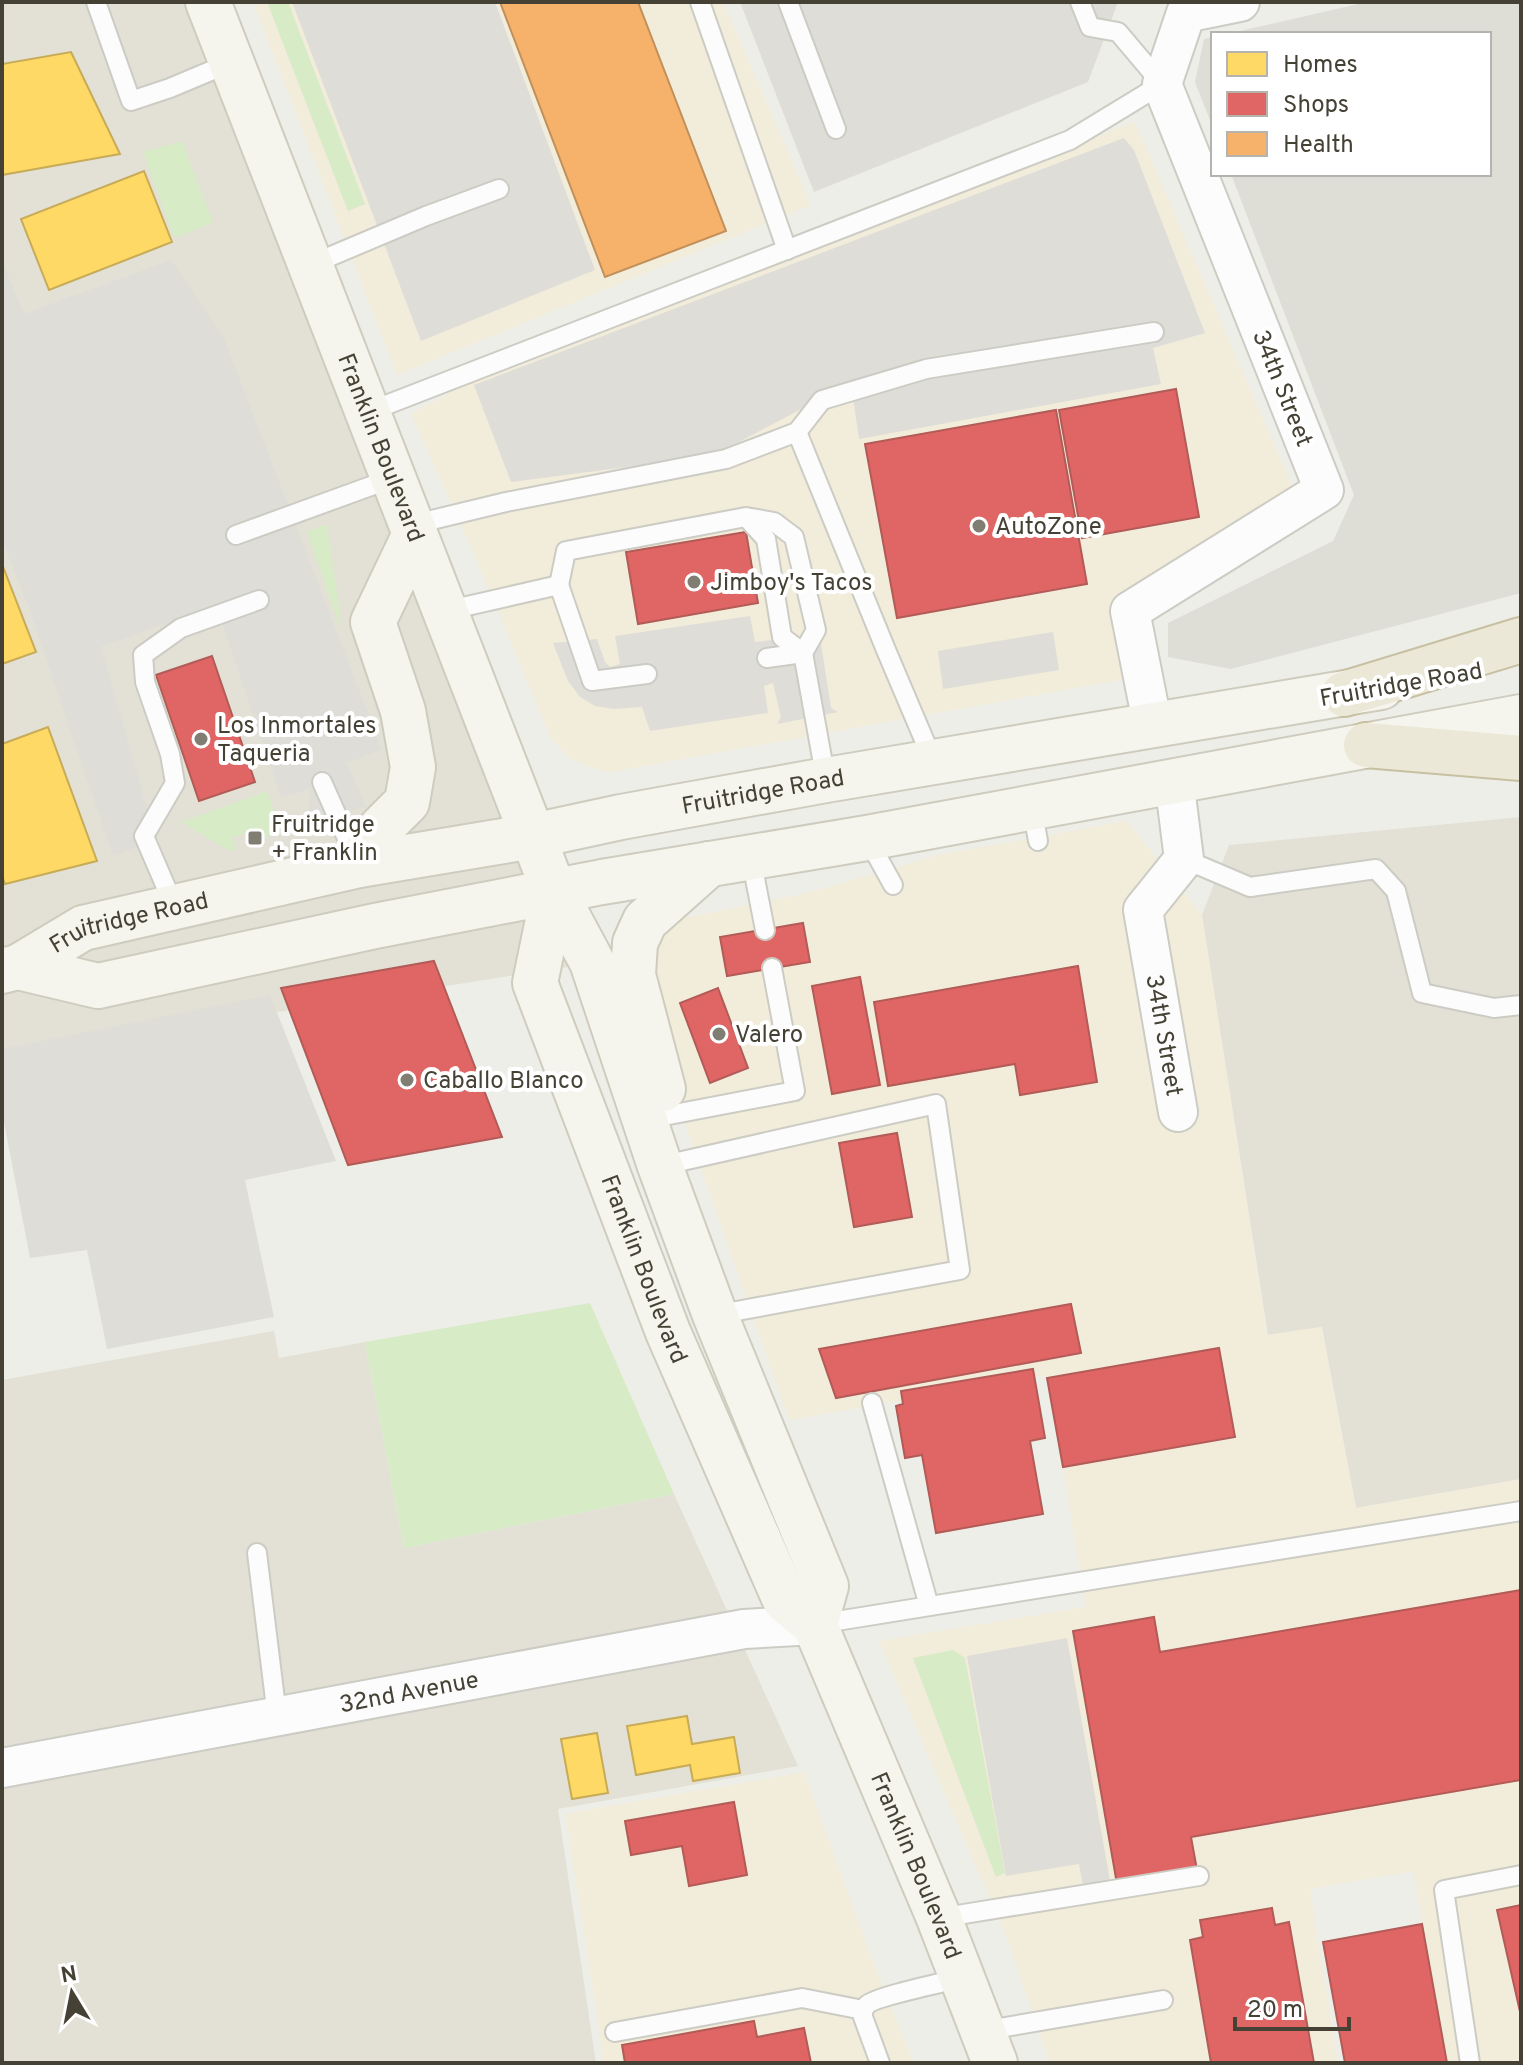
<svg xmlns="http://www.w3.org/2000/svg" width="1523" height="2065" viewBox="0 0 1523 2065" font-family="Overpass,sans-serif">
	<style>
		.residential { fill: #e3e1d5 }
		.commercial { fill: #f2ecda }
		.industrial { fill: #deddd6 }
		.green { fill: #d6ebc6 }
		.parking { fill: #deddd8 }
		.homes { fill: #ffd966; stroke: #c7ab57; stroke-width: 2 }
		.shops { fill: #e06666; stroke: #b25b57; stroke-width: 2 }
		.health { fill: #f6b26b; stroke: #c1905a; stroke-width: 2 }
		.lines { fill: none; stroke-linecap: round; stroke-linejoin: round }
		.service-casing { stroke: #ccccc5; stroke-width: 22 }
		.minor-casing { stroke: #ccccc5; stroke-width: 42 }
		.secondary-casing { stroke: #ceccbe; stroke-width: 48 }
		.motorway-casing { stroke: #c7c0a2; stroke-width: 48 }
		.service { stroke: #fcfcfc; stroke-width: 18 }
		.minor { stroke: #fcfcfc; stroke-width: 38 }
		.secondary { stroke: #f6f5ed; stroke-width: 44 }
		.motorway { stroke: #ebe8d7; stroke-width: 44 }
		.poi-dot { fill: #807e73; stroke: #fff; stroke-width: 3 }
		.labels { text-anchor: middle; stroke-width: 8; stroke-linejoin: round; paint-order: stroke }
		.street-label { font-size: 24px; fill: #454134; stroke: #fff }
		.poi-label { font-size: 24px; fill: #454134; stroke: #fff; text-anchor: start }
	</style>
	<rect width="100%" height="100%" fill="#eeeee8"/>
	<g class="residential">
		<path d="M2,2H200L581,965L2,1055Z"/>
		<path d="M1521,817V1479L1356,1508L1322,1327L1268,1335L1202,915L1229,845Z"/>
		<path d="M274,1331L279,1358L365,1342L404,1548L674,1494L798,1766L558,1809L596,2063H2V1380Z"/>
	</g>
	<g class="commercial">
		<path d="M253,2H723L811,205L397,375Z"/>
		<path d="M1135,122L1295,493L1122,601L1130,678L611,772L596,769L570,759L551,738L473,552L411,414L472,381L997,173Z"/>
		<path d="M1127,821L1202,915L1267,1335L1321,1327L1356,1508L1521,1479V2063H1447L1413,1871L1310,1889L1338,2063H1050L1008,1941L879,1641L1086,1607L1047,1375L789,1420L672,1086L646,978L660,934L676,920L811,892L943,854Z"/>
		<path d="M804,1772L873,1962L914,2063H603L597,2014L565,1814Z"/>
	</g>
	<g class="industrial">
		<path d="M1367,2H1521V593L1231,669L1168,657V623L1333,541L1354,495L1231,174H1489V34H1227Z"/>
		<path d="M1213,37V128L1195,82L1204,39Z"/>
	</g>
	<g class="green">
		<path d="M267,2H288L365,204L348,211Z"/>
		<path d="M182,141L213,223L174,238L143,152Z"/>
		<path d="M327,524L340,614L341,630L307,532Z"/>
		<path d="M267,791L281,832L265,838L261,828L232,838L236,849L230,851L181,822Z"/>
		<path d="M590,1303L674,1494L404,1548L365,1342Z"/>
		<path d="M953,1650L965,1658L1005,1873L996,1877L913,1658Z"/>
	</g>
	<g class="parking">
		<path d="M292,2H495L595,270L421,341Z"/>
		<path d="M740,2H1118L1088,82L814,192Z"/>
		<path d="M1124,138L1134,150L1205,333L1153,348L1161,384L859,439L851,383L712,456L511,482L474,385Z"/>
		<path d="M171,260L225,341L382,750L347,763L366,807L325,816L307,823L310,789L281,797L216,605L101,647L156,840L113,856L29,608L2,540V261L24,314Z"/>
		<path d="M750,616L755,642L772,640L821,644L831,708L838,712L777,724L781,717L773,683L764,686L768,713L650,731L642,707L614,709L595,706L580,697L568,681L553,643L597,639L605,662L610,667L620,664L615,636Z"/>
		<path d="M1053,632L1059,670L943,689L938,651Z"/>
		<path d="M270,995L336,1161L245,1180L274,1317L107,1349L87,1250L30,1258L2,1112V1049Z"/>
		<path d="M1067,1638L1110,1881L1083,1886L1079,1864L1006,1876L967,1656Z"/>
	</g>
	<g class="homes">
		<path d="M71,52L120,154L2,175V64Z"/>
		<path d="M144,171L172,242L49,290L21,219Z"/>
		<path d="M2,564L36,652L2,664Z"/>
		<path d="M48,727L97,861L5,884L2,876V744Z"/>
		<path d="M687,1716L692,1744L734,1737L740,1773L693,1781L690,1765L636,1775L627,1726Z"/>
		<path d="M597,1733L608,1793L572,1799L561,1739Z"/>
	</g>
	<g class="shops">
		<path d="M1176,389L1199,517L1082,538L1059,410Z"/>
		<path d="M1056,410L1087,584L897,618L865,444Z"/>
		<path d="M746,532L758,603L638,624L626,552Z"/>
		<path d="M212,656L255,782L199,801L156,675Z"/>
		<path d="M803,923L810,962L727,976L720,937Z"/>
		<path d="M434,961L502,1137L348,1165L281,988Z"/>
		<path d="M1078,966L1097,1082L1020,1095L1015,1064L888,1086L874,1002Z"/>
		<path d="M860,977L880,1085L832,1094L812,986Z"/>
		<path d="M718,988L748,1068L710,1083L680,1003Z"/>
		<path d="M897,1133L912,1217L854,1227L839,1143Z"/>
		<path d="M1071,1304L1081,1353L836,1398L819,1349Z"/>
		<path d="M1219,1348L1235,1437L1063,1467L1047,1378Z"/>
		<path d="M1033,1369L1045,1438L1030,1441L1043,1514L936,1533L922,1455L905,1458L896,1406L903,1404L901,1391Z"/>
		<path d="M1521,1590V1780L1191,1837L1197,1870L1117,1884L1073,1631L1154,1617L1160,1652Z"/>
		<path d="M734,1802L747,1875L689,1886L682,1846L631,1855L625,1821Z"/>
		<path d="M1521,1905V2016L1497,1910Z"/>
		<path d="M1272,1908L1275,1925L1289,1922L1314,2063H1211L1190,1940L1203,1937L1200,1920Z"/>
		<path d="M1422,1924L1447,2063H1345L1323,1942Z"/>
		<path d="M754,2021L757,2037L804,2028L811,2063H625L622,2045Z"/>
	</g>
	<path class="health" d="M500,2H638L726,231L605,277Z"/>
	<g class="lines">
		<g class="service-casing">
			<g id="service">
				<path d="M96,2L131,101L170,88L232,62"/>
				<path d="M700,2L787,250"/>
				<path d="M788,2L836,129"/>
				<path d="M310,265L426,216L499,189"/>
				<path d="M368,412L1070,140L1162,84L1118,32L1090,27L1080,2"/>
				<path d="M797,432L886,650L934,763"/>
				<path d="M411,525L506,502L726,459L797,432L822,400L926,369L1154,332"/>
				<path d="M236,535L393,478"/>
				<path d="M559,585L566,551L746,517L774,522L794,537L816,630L803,653L782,637L766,539L746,517"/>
				<path d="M445,611L559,585L592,681L647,674"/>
				<path d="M767,658L803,653L826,780"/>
				<path d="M322,782L358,863"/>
				<path d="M1032,808L1038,841"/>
				<path d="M867,838L893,885"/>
				<path d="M751,858L765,930"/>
				<path d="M1184,859L1250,887L1376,869L1396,891L1422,993L1494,1008L1521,1005"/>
				<path d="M175,908L144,836L175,783L170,754L145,682L143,655L181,628L259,600"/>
				<path d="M669,1115L795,1091L772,968"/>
				<path d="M660,1166L936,1104L960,1270L715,1315"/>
				<path d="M872,1403L929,1606"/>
				<path d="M257,1553L277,1716"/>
				<path d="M818,1624L1521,1511"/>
				<path d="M939,1918L1199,1876"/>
				<path d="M982,2031L1163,2000"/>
				<path d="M615,2032L802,1998L863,2010"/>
				<path d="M880,2063L863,2017C863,2011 863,2009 867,2005C874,1997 946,1982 961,1978"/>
				<path d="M1470,2063L1444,1890L1521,1875"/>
			</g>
		</g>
		<g class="minor-casing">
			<g id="minor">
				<path d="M1153,727L1130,611L1324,490L1162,84L1186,13L1240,2"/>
				<path id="s1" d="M1174,780L1184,859L1143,910L1178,1112"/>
				<path id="s2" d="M2,1768L744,1629L815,1625"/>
			</g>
		</g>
		<g class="secondary-casing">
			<g id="secondary">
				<path id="s3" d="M208,2L554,891L592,962L660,1166L715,1315L826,1586L815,1625"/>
				<path d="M359,865L380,829L407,802L413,767L403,711L373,622L415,534"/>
				<path id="s4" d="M554,891L535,983L668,1332L785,1600L815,1625L939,1918L995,2063"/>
				<path d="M18,967L98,986L375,926L602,882L867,838L1521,717"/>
				<path id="s5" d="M2,971L18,967L83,928L359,865L533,836L621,817L826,780L1381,687"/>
				<path d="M663,1089L633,975L635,943L645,921L709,864"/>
			</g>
		</g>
		<g class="motorway-casing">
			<g id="motorway">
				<path d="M1344,694L1521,640"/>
				<path d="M1366,745L1521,758"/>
			</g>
		</g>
		<use href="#service" class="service"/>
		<use href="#minor" class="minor"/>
		<use href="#secondary" class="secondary"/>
		<use href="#motorway" class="motorway"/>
	</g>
	<g class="poi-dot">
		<circle cx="979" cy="526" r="8"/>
		<circle cx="694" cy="582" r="8"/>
		<circle cx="201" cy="739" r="8"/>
		<rect x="247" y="830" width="16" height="16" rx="4"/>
		<circle cx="719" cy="1034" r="8"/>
		<circle cx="407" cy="1080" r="8"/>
	</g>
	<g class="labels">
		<g class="street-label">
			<text transform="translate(1283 388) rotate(68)" y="8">34th Street</text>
			<text dy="8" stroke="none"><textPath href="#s3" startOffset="478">Franklin Boulevard</textPath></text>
			<text transform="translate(1401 684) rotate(-10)" y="8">Fruitridge Road</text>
			<text dy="8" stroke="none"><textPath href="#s5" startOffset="786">Fruitridge Road</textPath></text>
			<text dy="8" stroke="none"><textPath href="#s5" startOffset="138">Fruitridge Road</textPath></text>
			<text dy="8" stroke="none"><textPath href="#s1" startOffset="272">34th Street</textPath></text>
			<text dy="8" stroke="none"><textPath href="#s4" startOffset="400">Franklin Boulevard</textPath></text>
			<text dy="8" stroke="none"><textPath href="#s2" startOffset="414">32nd Avenue</textPath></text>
			<text dy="8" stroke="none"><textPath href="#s4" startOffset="1060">Franklin Boulevard</textPath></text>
		</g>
		<g class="poi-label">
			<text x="995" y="534">AutoZone</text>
			<text x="710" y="590">Jimboy's Tacos</text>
			<text x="217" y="733">Los Inmortales<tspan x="217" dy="28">Taqueria</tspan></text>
			<text x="271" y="832">Fruitridge<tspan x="271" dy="28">+ Franklin</tspan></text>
			<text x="735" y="1042">Valero</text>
			<text x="423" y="1088">Caballo Blanco</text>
		</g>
	</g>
	<rect width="1523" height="2065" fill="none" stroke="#454134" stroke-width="8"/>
	<rect x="1211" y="32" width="280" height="144" fill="#ffffff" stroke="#b5b3ae" stroke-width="2"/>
	<rect x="1227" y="52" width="40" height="24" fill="#ffd966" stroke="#b5b3ae" stroke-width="2"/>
	<text x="1283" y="72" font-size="24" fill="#454134">Homes</text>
	<rect x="1227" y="92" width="40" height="24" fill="#e06666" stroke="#b5b3ae" stroke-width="2"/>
	<text x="1283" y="112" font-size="24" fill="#454134">Shops</text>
	<rect x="1227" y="132" width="40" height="24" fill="#f6b26b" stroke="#b5b3ae" stroke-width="2"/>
	<text x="1283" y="152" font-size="24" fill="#454134">Health</text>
	<g transform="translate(72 1993) rotate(350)" stroke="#ffffff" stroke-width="6" paint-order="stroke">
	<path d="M0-6L14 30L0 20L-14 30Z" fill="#454134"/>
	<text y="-12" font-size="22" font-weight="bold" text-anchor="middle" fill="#454134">N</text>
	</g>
	<path d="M1235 2017v12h114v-12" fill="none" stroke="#454134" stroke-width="4"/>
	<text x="1247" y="2017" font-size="24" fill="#454134" stroke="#ffffff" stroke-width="6" paint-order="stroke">20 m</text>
</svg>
